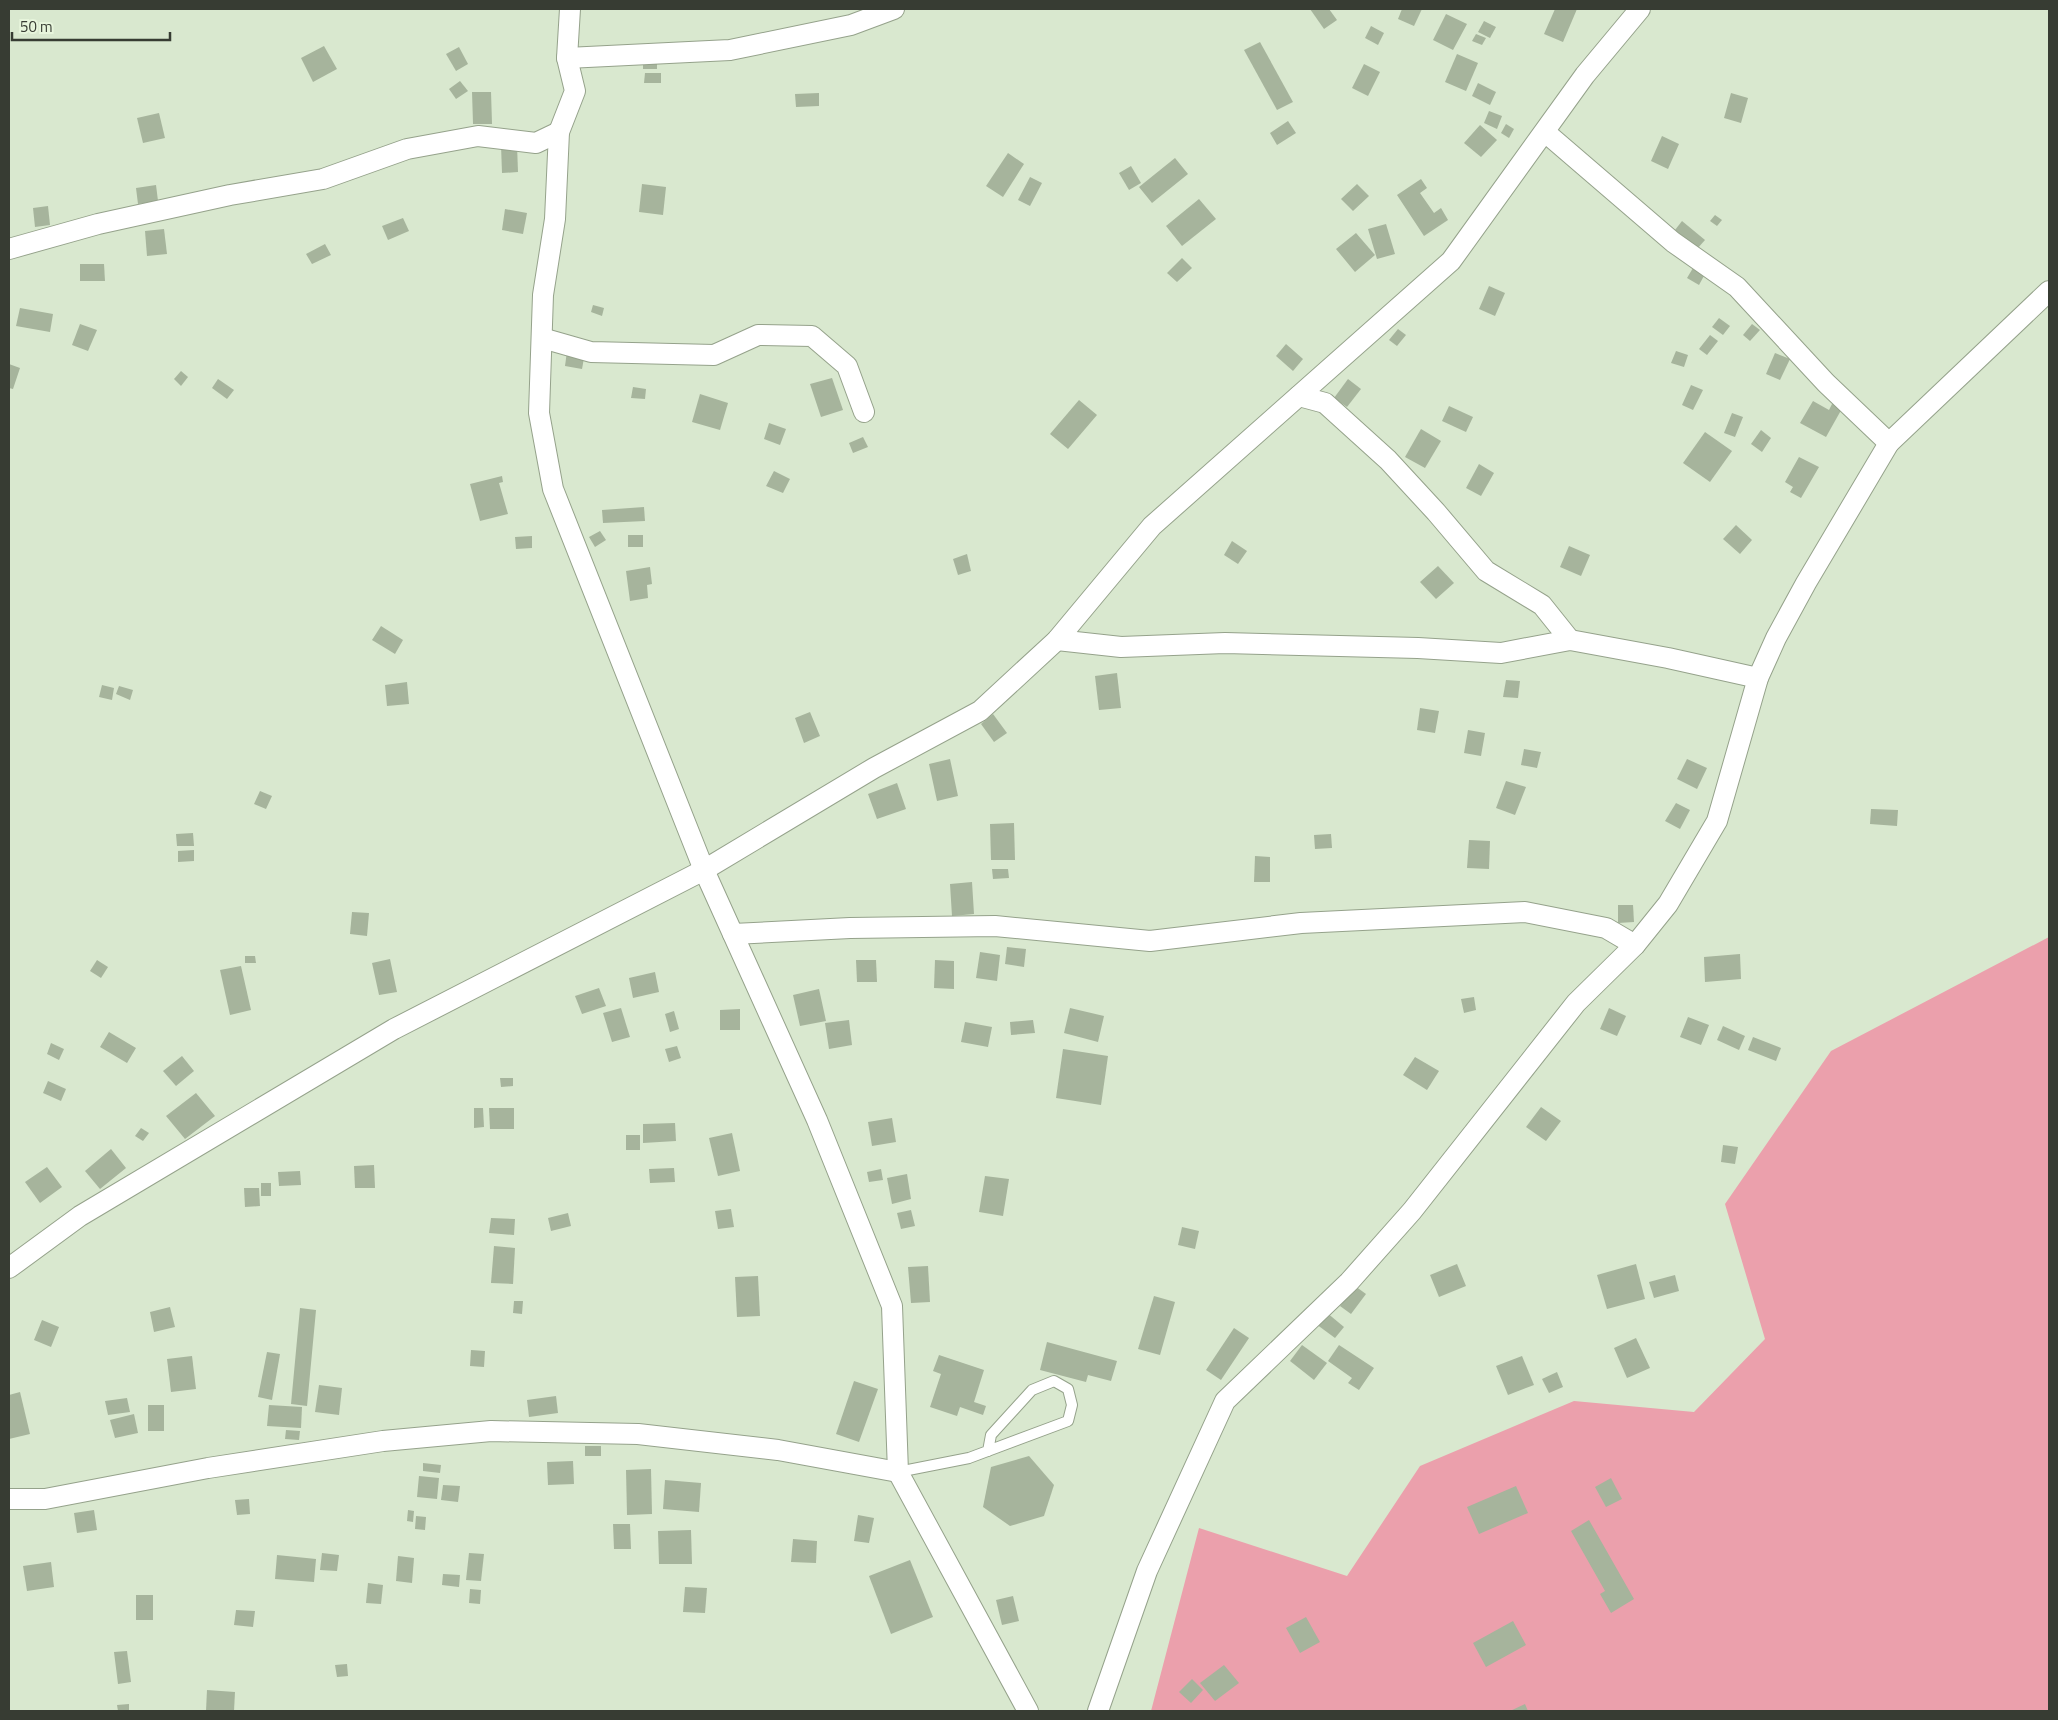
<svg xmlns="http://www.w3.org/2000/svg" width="2058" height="1720" viewBox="0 0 2058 1720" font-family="'Titillium Web',sans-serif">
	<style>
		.green { fill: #eba0ac }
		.building { fill: #a6b49c }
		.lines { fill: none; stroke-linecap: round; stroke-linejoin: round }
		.lane-casing { stroke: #95a28b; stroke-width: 12 }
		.street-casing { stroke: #95a28b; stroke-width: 22 }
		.lane { stroke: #fff; stroke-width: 10 }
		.street { stroke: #fff; stroke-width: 20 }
	</style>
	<rect width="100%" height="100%" fill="#d9e8cf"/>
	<path class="green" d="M2049,937V1711H1151L1199,1528L1347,1576L1420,1466L1574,1401L1694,1412L1765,1339L1725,1204L1831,1051Z"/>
	<g class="building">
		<path d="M1310,9H1329L1337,20L1324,29Z"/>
		<path d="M1402,9H1422L1414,26L1398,19Z"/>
		<path d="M1555,9H1577L1563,42L1544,34Z"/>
		<path d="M1446,14L1467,24L1453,50L1433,40Z"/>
		<path d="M1484,21L1496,27L1490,38L1478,32Z"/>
		<path d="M1371,26L1384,33L1378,45L1365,38Z"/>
		<path d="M1476,34L1486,38L1482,45L1472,41Z"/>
		<path d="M1260,42L1293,102L1277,110L1244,50Z"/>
		<path d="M324,46L337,69L313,82L301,58Z"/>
		<path d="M459,47L468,64L456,71L446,54Z"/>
		<path d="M1457,54L1478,63L1466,91L1445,82Z"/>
		<rect x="643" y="56" width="14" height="13"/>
		<path d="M1364,64L1380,72L1368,96L1352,88Z"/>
		<path d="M645,73H661V83H644Z"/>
		<path d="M460,81L468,91L456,99L449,89Z"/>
		<path d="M1478,83L1496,92L1490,105L1472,96Z"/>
		<path d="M472,92H491L492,124H473Z"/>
		<path d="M819,93V106L796,107L795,94Z"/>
		<path d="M1731,93L1748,98L1741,123L1724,118Z"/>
		<path d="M1489,111L1502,116L1497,129L1484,123Z"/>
		<path d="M159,113L165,138L143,143L137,118Z"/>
		<path d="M1288,121L1296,133L1277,145L1270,133Z"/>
		<path d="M1506,124L1514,129L1509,138L1501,133Z"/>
		<path d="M1480,125L1497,140L1481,157L1464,143Z"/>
		<path d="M1662,136L1679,144L1668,169L1651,161Z"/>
		<path d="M501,145H517L518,172L502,173Z"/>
		<path d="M1008,153L1024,164L1003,197L986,186Z"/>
		<path d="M1175,158L1188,174L1152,203L1139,187Z"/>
		<path d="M1131,166L1141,183L1129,190L1119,173Z"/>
		<path d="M1030,177L1042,183L1030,206L1018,200Z"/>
		<path d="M1421,179L1427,188L1420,193L1434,213L1441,208L1448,220L1424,236L1397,195Z"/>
		<path d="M642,184L666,187L663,215L639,212Z"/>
		<path d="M1357,184L1369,196L1353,211L1341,199Z"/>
		<path d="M156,185L158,201L138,204L136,188Z"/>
		<path d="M1199,199L1216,219L1182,246L1166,226Z"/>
		<path d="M48,206L50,225L35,227L33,208Z"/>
		<path d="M505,209L527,213L523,234L502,230Z"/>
		<path d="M1715,215L1722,220L1717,226L1710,221Z"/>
		<path d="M403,218L409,231L388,240L382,226Z"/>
		<path d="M1682,221L1705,240L1697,249L1675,230Z"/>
		<path d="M1386,224L1395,254L1377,259L1368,229Z"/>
		<path d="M164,229L167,254L147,256L145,231Z"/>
		<path d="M1356,233L1375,255L1355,272L1336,249Z"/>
		<path d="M325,244L331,255L312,264L306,254Z"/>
		<path d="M1182,258L1192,268L1177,282L1167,273Z"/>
		<path d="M80,264H104L105,281H80Z"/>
		<path d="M1693,268L1705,274L1699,285L1687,278Z"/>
		<path d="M1489,286L1505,293L1495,316L1479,309Z"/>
		<path d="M593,305L604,308L602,316L591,312Z"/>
		<path d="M20,308L53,314L50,332L16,326Z"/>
		<path d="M1719,318L1730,326L1723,335L1712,327Z"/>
		<path d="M80,324L97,330L88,351L72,345Z"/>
		<path d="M1752,324L1760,330L1750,341L1743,335Z"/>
		<path d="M1398,329L1406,335L1397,346L1389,340Z"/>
		<path d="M1710,335L1718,341L1707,355L1699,349Z"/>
		<path d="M568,344L586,347L582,369L565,366Z"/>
		<path d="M1286,344L1303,359L1293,371L1276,356Z"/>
		<path d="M1676,351L1688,355L1684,367L1671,363Z"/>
		<path d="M1775,353L1790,359L1780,380L1766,374Z"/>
		<path d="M9,364L20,368L13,389L9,388Z"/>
		<path d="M181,371L188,377L181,386L174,379Z"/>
		<path d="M832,378L843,410L821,417L810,384Z"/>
		<path d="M218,379L234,390L227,399L212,388Z"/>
		<path d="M1348,379L1361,389L1347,407L1334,398Z"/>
		<path d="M1691,385L1703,390L1693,410L1682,405Z"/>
		<path d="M633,387L646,389L645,399L631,398Z"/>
		<path d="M700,394L728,403L720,430L692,422Z"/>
		<path d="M1079,400L1097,415L1068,449L1050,434Z"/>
		<path d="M1834,400L1844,405L1826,437L1800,423L1813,401L1829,410Z"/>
		<path d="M1449,406L1473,417L1466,432L1442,421Z"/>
		<path d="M1732,413L1743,417L1735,437L1724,433Z"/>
		<path d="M769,423L786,429L780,445L764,439Z"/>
		<path d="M1421,429L1441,441L1425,468L1405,457Z"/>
		<path d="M1761,430L1771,438L1762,452L1751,444Z"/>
		<path d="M1705,432L1732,451L1710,482L1683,463Z"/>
		<path d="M863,437L868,447L853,453L849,443Z"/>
		<path d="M1799,457L1819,467L1801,498L1790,492L1793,487L1785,482Z"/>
		<path d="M1479,464L1494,473L1481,496L1466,488Z"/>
		<path d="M774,471L790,479L783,493L766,486Z"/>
		<path d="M502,476L503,482L499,483L508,514L480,521L470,484Z"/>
		<path d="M644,507L645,521L603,523L602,510Z"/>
		<path d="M1736,525L1752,540L1740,554L1723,539Z"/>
		<path d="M600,531L606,540L595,547L589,537Z"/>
		<rect x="628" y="535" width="15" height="12"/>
		<path d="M532,536V548L516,549L515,537Z"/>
		<path d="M1232,541L1247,551L1238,564L1224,555Z"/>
		<path d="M1569,546L1590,555L1581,576L1560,567Z"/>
		<path d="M967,554L971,571L958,575L953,559Z"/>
		<path d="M1438,566L1454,583L1436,599L1420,582Z"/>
		<path d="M650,567L652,584L647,585L648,598L630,601L626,571Z"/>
		<path d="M381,626L403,640L395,654L372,640Z"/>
		<path d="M1117,673L1121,708L1099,710L1095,676Z"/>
		<path d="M1506,680L1520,681L1518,698L1503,697Z"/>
		<path d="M407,682L409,704L387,706L385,685Z"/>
		<path d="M102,685L114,688L112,700L99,697Z"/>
		<path d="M119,686L133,690L130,700L116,694Z"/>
		<path d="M1420,708L1439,711L1435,733L1417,730Z"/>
		<path d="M810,712L820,736L804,743L795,718Z"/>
		<path d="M993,714L1007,733L994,742L981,724Z"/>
		<path d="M1468,730L1485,733L1481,756L1464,753Z"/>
		<path d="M1524,749L1541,752L1537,768L1521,765Z"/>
		<path d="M950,759L958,796L937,801L929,764Z"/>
		<path d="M1687,759L1707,768L1697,789L1677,779Z"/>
		<path d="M1506,781L1526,787L1515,815L1496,808Z"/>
		<path d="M897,783L906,809L877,819L868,794Z"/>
		<path d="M260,791L272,796L266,809L254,804Z"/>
		<path d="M1676,803L1690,810L1680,829L1665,821Z"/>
		<path d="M1871,809L1898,810L1897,826L1870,824Z"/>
		<path d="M1014,823L1015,860H991L990,824Z"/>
		<path d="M193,833L194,846H177L176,834Z"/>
		<path d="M1331,834L1332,848L1315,849L1314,835Z"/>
		<path d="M1469,840L1490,841L1489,869L1467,868Z"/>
		<path d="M194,850V861L178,862V851Z"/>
		<path d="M1255,856L1270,857V882H1254Z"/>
		<path d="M992,869H1008L1009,878L993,879Z"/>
		<path d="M972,882L974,914L952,916L950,884Z"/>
		<path d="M1618,905H1633L1634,922L1618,923Z"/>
		<path d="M352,912L369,913L367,936L350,934Z"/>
		<path d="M1007,947L1026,949L1024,967L1005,964Z"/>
		<path d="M980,952L1000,955L997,981L976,978Z"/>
		<path d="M1740,954L1741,979L1705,982L1704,957Z"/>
		<path d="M245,956H255L256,963H245Z"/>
		<path d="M390,959L397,992L379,995L372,963Z"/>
		<path d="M97,960L108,967L101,978L90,971Z"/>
		<path d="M856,960H876L877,982H857Z"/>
		<path d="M935,960L954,961V989L934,988Z"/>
		<path d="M241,966L251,1010L230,1015L220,970Z"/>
		<path d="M655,972L659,992L633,998L629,978Z"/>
		<path d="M599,988L606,1006L582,1014L575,996Z"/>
		<path d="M819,989L826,1021L800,1026L793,995Z"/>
		<path d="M1474,997L1476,1010L1464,1013L1461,999Z"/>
		<path d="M621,1008L630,1037L612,1042L603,1013Z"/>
		<path d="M1070,1008L1104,1016L1098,1042L1064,1033Z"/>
		<path d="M1609,1008L1626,1016L1617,1036L1600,1029Z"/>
		<path d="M740,1009V1030H720V1010Z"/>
		<path d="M674,1011L679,1029L670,1032L665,1014Z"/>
		<path d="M1688,1017L1709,1025L1701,1045L1680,1037Z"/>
		<path d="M849,1020L852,1045L829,1049L825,1023Z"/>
		<path d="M1033,1020L1035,1033L1011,1035L1010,1022Z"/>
		<path d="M965,1022L992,1027L988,1047L961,1042Z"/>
		<path d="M1723,1026L1745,1036L1739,1050L1717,1040Z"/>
		<path d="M109,1032L136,1048L127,1063L100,1047Z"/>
		<path d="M1753,1037L1781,1048L1776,1061L1748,1050Z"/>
		<path d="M51,1043L64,1049L59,1060L47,1054Z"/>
		<path d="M677,1046L681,1058L669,1062L665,1049Z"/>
		<path d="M1063,1049L1108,1056L1101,1105L1056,1098Z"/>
		<path d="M182,1056L194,1071L176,1086L163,1071Z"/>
		<path d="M1415,1057L1439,1071L1427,1090L1403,1075Z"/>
		<path d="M500,1078H513V1086L501,1087Z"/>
		<path d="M48,1081L66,1089L61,1101L43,1093Z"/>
		<path d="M196,1093L215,1116L185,1139L166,1116Z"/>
		<path d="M1541,1107L1561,1121L1546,1141L1526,1127Z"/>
		<path d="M474,1108H483L484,1127L474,1128Z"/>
		<path d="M489,1108H514V1129H490Z"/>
		<path d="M892,1118L896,1142L872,1146L868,1122Z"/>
		<path d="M675,1123L676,1141L643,1143V1124Z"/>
		<path d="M141,1128L149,1133L143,1141L135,1136Z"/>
		<path d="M732,1133L740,1171L718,1176L709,1138Z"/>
		<rect x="626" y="1135" width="14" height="15"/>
		<path d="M1723,1145L1738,1147L1735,1164L1721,1162Z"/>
		<path d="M111,1149L126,1168L100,1189L85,1171Z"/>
		<path d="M374,1165L375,1188H355L354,1166Z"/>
		<path d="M47,1167L62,1187L40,1203L25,1182Z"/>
		<path d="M674,1168L675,1182L650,1183L649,1169Z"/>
		<path d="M881,1169L883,1180L869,1182L867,1172Z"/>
		<path d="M300,1171L301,1185L279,1186L278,1172Z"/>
		<path d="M907,1174L911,1199L892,1204L887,1178Z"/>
		<path d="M985,1176L1009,1179L1003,1216L979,1212Z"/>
		<rect x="261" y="1183" width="10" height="13"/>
		<path d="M244,1188H259L260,1206L245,1207Z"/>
		<path d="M731,1209L734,1227L718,1229L715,1211Z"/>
		<path d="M911,1210L915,1226L901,1229L897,1213Z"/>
		<path d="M568,1213L571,1226L551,1231L548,1218Z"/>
		<path d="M491,1218L515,1219L514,1235L489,1233Z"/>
		<path d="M1182,1227L1199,1231L1195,1249L1178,1245Z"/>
		<path d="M494,1246L515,1248L513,1284L491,1283Z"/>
		<path d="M1457,1264L1466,1286L1439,1297L1430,1275Z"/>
		<path d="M1636,1264L1645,1299L1607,1309L1597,1275Z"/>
		<path d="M928,1266L930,1302L911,1303L908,1267Z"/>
		<path d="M1675,1275L1679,1291L1654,1298L1649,1282Z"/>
		<path d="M758,1276L760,1316L737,1317L735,1277Z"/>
		<path d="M1355,1286L1366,1294L1351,1314L1340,1306Z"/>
		<path d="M1154,1296L1175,1302L1160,1355L1138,1349Z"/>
		<path d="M514,1301H523L522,1314L513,1313Z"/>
		<path d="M170,1307L175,1327L154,1332L150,1312Z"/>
		<path d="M300,1308L316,1310L307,1406L291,1404Z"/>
		<path d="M1326,1312L1344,1327L1335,1338L1316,1324Z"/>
		<path d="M42,1320L59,1327L51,1347L34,1340Z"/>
		<path d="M1234,1328L1249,1338L1221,1380L1206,1370Z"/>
		<path d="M1636,1338L1650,1368L1627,1378L1614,1348Z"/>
		<path d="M1047,1342L1117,1361L1111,1381L1088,1375L1086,1382L1040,1370Z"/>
		<path d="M1302,1345L1327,1363L1314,1380L1290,1361Z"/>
		<path d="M1339,1345L1374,1368L1359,1390L1348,1383L1352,1378L1328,1361Z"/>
		<path d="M471,1350L485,1351L484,1367L470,1366Z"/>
		<path d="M267,1352L280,1354L272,1400L258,1397Z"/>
		<path d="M939,1355L984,1370L974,1402L986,1406L983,1415L960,1407L957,1416L930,1407L941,1374L933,1371Z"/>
		<path d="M192,1356L196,1389L171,1392L167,1359Z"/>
		<path d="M1522,1356L1534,1385L1508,1395L1496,1366Z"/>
		<path d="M1557,1372L1563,1387L1549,1393L1542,1379Z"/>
		<path d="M854,1381L878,1389L859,1442L836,1434Z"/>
		<path d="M319,1385L342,1388L339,1415L315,1412Z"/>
		<path d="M20,1392L30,1434L9,1439V1395Z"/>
		<path d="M556,1396L558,1413L529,1417L527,1400Z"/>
		<path d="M127,1398L130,1412L108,1415L105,1401Z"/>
		<rect x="148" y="1405" width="16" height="26"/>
		<path d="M269,1405L302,1407L301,1428L267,1426Z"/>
		<path d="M134,1414L138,1433L115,1438L110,1420Z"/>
		<path d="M286,1430L300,1431L299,1440L285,1439Z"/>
		<rect x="585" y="1446" width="16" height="10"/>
		<path d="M1029,1456L1054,1485L1044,1516L1010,1526L983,1507L991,1467Z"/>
		<path d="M573,1461L574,1484L548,1485L547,1462Z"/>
		<path d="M423,1463L441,1465L440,1473L423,1471Z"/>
		<path d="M651,1469L652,1514L627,1515L626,1470Z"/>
		<path d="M419,1476L439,1478L437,1499L417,1497Z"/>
		<path d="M1611,1478L1622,1499L1606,1507L1595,1487Z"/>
		<path d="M665,1480L701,1483L699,1512L663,1509Z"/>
		<path d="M443,1485L460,1486L458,1502L441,1500Z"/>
		<path d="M1516,1486L1528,1513L1479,1534L1467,1507Z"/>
		<path d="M249,1499L250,1514L237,1515L235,1500Z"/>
		<path d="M94,1510L97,1530L77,1533L74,1513Z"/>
		<path d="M408,1510L414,1511L413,1522L407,1521Z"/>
		<path d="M858,1515L874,1518L869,1543L854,1541Z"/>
		<path d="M416,1516L426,1517L425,1530L415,1529Z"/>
		<path d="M1589,1520L1634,1599L1611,1613L1600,1594L1605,1591L1571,1531Z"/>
		<path d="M613,1524H630L631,1549H614Z"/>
		<path d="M691,1530L692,1564H659L658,1531Z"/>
		<path d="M793,1539L817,1541L816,1563L791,1562Z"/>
		<path d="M322,1553L339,1555L337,1571L320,1570Z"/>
		<path d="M469,1553L484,1554L481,1581L466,1580Z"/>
		<path d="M277,1555L316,1559L314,1582L275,1579Z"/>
		<path d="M398,1556L414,1558L412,1583L396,1581Z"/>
		<path d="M910,1560L933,1617L891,1634L869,1576Z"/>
		<path d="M51,1562L54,1587L27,1591L23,1566Z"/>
		<path d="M443,1574L460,1575L459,1587L442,1585Z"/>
		<path d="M368,1583L383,1585L381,1604L366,1603Z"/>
		<path d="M685,1587L707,1588L705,1613L683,1612Z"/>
		<path d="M470,1589L481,1590L480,1604L469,1603Z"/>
		<rect x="136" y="1595" width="17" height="25"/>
		<path d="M1013,1596L1019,1621L1002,1625L996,1600Z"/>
		<path d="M236,1610L255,1611L253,1627L234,1625Z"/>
		<path d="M1306,1617L1320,1642L1300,1653L1286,1628Z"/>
		<path d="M1513,1621L1526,1645L1486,1667L1473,1643Z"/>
		<path d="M127,1651L131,1682L118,1684L114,1652Z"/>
		<path d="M347,1664L348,1676L337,1677L335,1665Z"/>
		<path d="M1224,1665L1239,1683L1215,1701L1200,1683Z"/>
		<path d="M1192,1679L1203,1690L1191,1703L1179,1692Z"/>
		<path d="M207,1690L235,1692L234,1711H206Z"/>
		<path d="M129,1704V1711H118L117,1705Z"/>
		<path d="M1525,1704L1528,1711H1510Z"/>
	</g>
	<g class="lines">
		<g class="lane-casing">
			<path id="lane" d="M898,1472L969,1458L1068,1421L1072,1405L1068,1389L1054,1381L1032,1390L991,1435L988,1451"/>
		</g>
		<g class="street-casing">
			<g id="street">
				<path d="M570,9L567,58L575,91L559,132L555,219L543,295L539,413L553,489L704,870L817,1120L892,1306L898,1472L1028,1711"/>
				<path d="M567,58L730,50L851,25L894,9"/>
				<path d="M1545,132L1673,242L1737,287L1826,383L1889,443"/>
				<path d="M9,249L98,224L230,195L323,179L407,149L478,136L536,143L559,132"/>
				<path d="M542,338L591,352L714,355L758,335L812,336L847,366L864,412"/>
				<path d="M1299,396L1325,403L1388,460L1436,512L1486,571L1542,605L1570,640"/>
				<path d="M1057,640L1121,647L1225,643L1300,645L1418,648L1501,653L1570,640L1668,658L1758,678"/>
				<path d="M733,934L850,928L995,926L1150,941L1301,923L1525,912L1606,928L1635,945"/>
				<path d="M9,1268L80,1216L394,1029L704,870L874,768L980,711L1057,640L1152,526L1451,261L1585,75L1640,9"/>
				<path d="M9,1499H45L208,1468L383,1441L491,1431L638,1434L778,1450L898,1472"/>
				<path d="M1098,1711L1147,1571L1225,1401L1349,1282L1412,1211L1576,1003L1635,945L1668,904L1717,821L1758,678L1776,638L1806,583L1889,443L2049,291"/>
			</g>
		</g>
		<use href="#lane" class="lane"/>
		<use href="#street" class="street"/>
	</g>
	<rect width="2058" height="1720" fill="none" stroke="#373c33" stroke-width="20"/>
	<path d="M12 32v8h158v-8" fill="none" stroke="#373c33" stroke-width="2.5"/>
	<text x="20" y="32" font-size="15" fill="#373c33" stroke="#e7f5dc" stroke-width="4" paint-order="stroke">50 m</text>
</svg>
